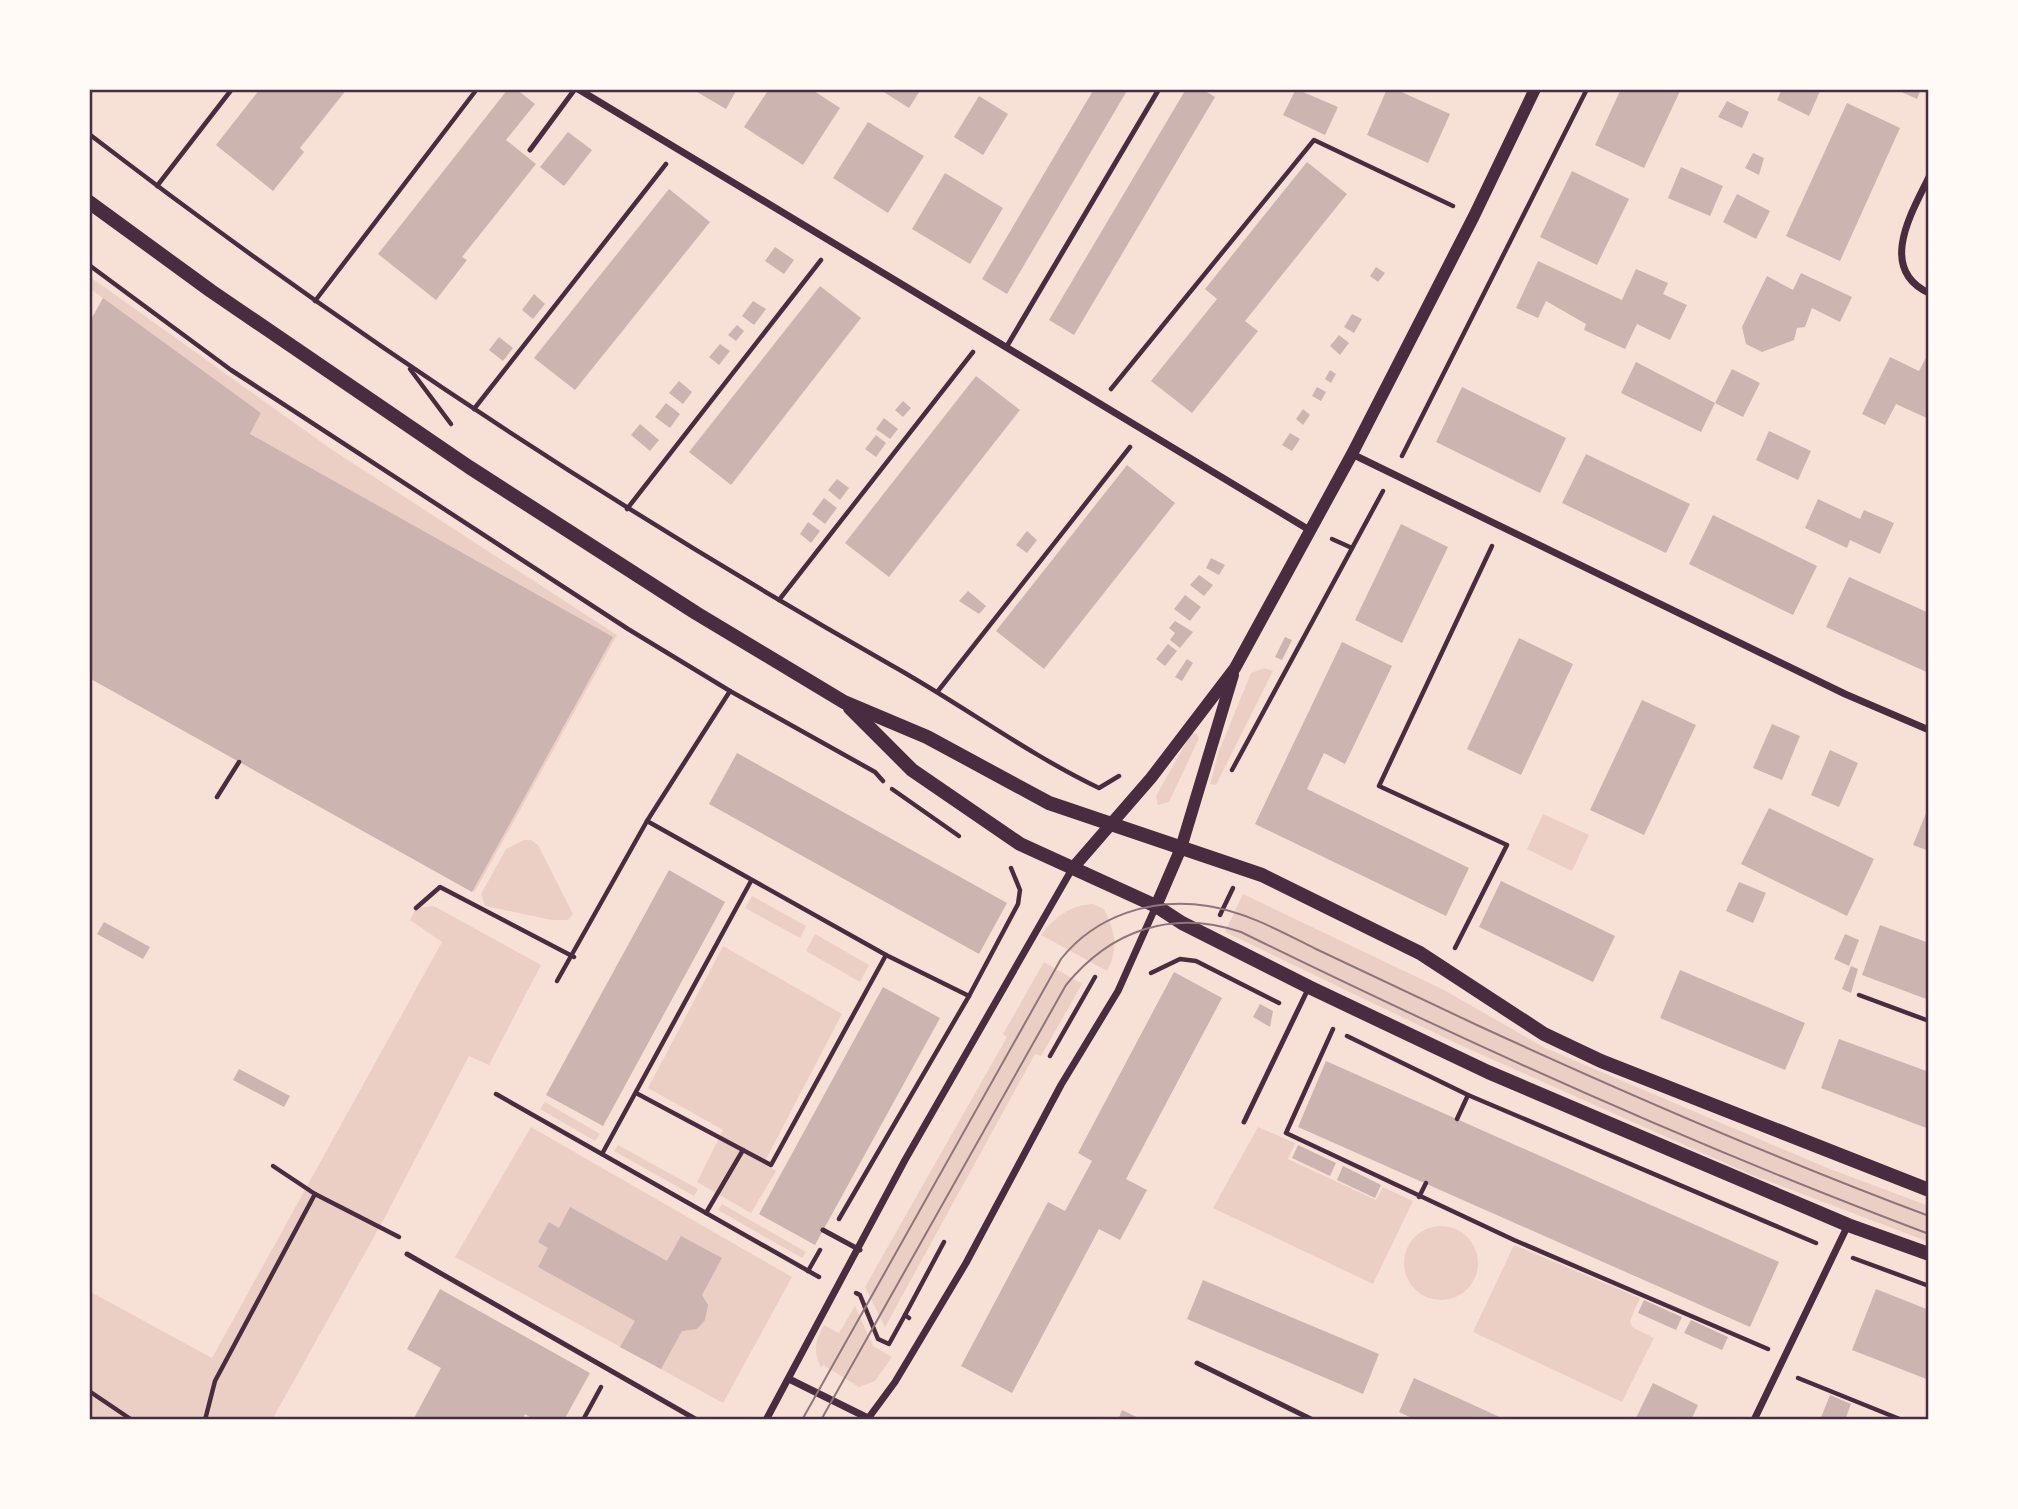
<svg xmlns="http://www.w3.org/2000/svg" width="2018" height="1509" viewBox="0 0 2018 1509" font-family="'PT Sans',sans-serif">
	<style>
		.green { fill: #ebcfc5 }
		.building { fill: #ccb4b1 }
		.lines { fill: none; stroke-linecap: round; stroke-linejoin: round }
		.path { stroke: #4a2c40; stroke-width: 4.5 }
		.service { stroke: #4a2c40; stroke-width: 5 }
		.minor { stroke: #4a2c40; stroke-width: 7 }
		.tertiary { stroke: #4a2c40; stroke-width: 12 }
		.secondary { stroke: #4a2c40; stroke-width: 14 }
		.tram { stroke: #8f747c; stroke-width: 2 }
		.neatline { fill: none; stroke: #4a2c40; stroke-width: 2.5 }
	</style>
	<rect width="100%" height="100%" fill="#f7e1d7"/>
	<g class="green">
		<path d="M89,276L331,449L617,635L474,893L250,434L261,413L89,288Z"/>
		<path d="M1265,668L1273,671L1216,785L1210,784L1219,751L1251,673Z"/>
		<path d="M1196,733L1199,738L1169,802L1158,805L1156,796L1191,734Z"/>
		<path d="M1543,814L1589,835L1572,871L1527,849Z"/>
		<path d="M524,840H531L538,845L573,914L568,920H552L485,906L481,894L506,849Z"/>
		<path d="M1243,894L1444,990L1545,1048L1825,1167L1929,1206V1242L1752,1175L1460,1045L1225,932Z"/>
		<path d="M752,896L806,926L800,938L745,908Z"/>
		<path d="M1093,904L1104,909C1115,932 1119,948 1107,971L1041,935C1055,917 1070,905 1093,904Z"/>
		<path d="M434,906L541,965L489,1065L469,1056L384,1219L272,1420H89V1291L212,1358L442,942L410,920L416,908Z"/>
		<path d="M815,934L869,965L860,982L806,951Z"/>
		<path d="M723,946L842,1014L764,1163L776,1171L751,1213L697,1182L723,1130L648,1088Z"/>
		<path d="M1044,962L1082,984L1041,1056L1035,1054L885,1327L865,1287L1007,1037L1003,1034Z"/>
		<path d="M545,1102L600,1134L595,1141L540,1109Z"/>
		<path d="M531,1127L792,1277L723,1403L455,1257Z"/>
		<path d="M1258,1127L1295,1143L1288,1159L1376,1200L1383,1187L1413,1201L1373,1284L1213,1208Z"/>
		<path d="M618,1145L698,1189L694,1196L614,1151Z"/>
		<path d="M722,1204L806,1252L802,1258L718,1210Z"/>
		<circle cx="1441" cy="1263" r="37"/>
		<path d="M1514,1245L1640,1298L1630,1321L1632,1327L1654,1338L1622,1402L1473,1332Z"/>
		<path d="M855,1306L873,1346L892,1357L875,1381L859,1387L823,1365L821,1368C813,1350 815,1342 824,1325L839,1333Z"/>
	</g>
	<g class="building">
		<path d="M260,89H347L300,148L304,152L273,191L216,145Z"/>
		<path d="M508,89H516L535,104L506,140L536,164L462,257L467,260L436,300L378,254Z"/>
		<path d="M692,89H737L726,109Z"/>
		<path d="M769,89H811L840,108L803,165L744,127Z"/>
		<path d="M879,89H921L909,108Z"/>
		<path d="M1094,89H1128L1007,294L982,279Z"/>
		<path d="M1186,89H1202L1215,97L1074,335L1049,320Z"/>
		<path d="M1296,89L1338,107L1325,135L1283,115Z"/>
		<path d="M1387,89H1395L1450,114L1428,163L1367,135Z"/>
		<path d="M1621,89H1681L1644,168L1595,145Z"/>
		<path d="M1782,89H1821L1809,116L1777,100Z"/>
		<path d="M1895,89H1921L1917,99Z"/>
		<path d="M979,96L1008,114L983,155L954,137Z"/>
		<path d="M1727,101L1749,112L1742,128L1718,117Z"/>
		<path d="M1847,103L1900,128L1840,261L1786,236Z"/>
		<path d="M868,122L924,156L888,213L833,178Z"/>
		<path d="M568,132L592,150L564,186L540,167Z"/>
		<path d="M1753,153L1764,158L1759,175L1745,168Z"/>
		<path d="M1307,162L1347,194L1245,321L1258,331L1192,413L1151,381L1217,299L1205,289Z"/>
		<path d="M1681,167L1723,186L1710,216L1668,198Z"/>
		<path d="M1572,171L1629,199L1597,265L1540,237Z"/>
		<path d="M945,173L1003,208L970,264L912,229Z"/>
		<path d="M669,189L710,222L575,390L534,358Z"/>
		<path d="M1737,194L1770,211L1756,239L1723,222Z"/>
		<path d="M775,247L794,260L784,274L765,261Z"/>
		<path d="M1538,261L1622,300L1636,269L1668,283L1663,294L1687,305L1670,340L1637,324L1625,349L1584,330L1586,324L1546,301L1538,318L1516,308Z"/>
		<path d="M1376,267L1385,273L1378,282L1370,276Z"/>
		<path d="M1801,273L1852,297L1840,322L1812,308L1805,327L1797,328L1794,340L1762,352L1746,344L1742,327L1767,276L1793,290Z"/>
		<path d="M820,286L861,318L731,485L689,452Z"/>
		<path d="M534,294L545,304L533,319L522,310Z"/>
		<path d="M103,298L261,413L250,434L613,637L472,892L89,678V323Z"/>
		<path d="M753,301L766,309L754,325L742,316Z"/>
		<path d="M1352,314L1362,319L1354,333L1344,327Z"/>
		<path d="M737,325L744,331L736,341L728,335Z"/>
		<path d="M1339,335L1349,343L1340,355L1330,346Z"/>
		<path d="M499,337L513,348L503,361L489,350Z"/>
		<path d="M720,344L730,351L719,365L709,357Z"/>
		<path d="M1929,352V419L1896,404L1885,425L1862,414L1890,357L1919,371Z"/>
		<path d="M1636,362L1715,403L1701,432L1621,393Z"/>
		<path d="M1732,369L1760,383L1743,417L1715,403Z"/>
		<path d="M1330,370L1336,374L1331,383L1325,379Z"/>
		<path d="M976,376L1020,410L889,577L845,543Z"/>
		<path d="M679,381L692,392L683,404L669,393Z"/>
		<path d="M1317,387L1326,392L1321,401L1312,396Z"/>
		<path d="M1462,387L1566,438L1540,493L1436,442Z"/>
		<path d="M903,401L911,408L903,417L895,410Z"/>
		<path d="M666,403L680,414L670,428L655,417Z"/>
		<path d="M1303,409L1310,415L1303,425L1296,419Z"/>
		<path d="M884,418L898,429L890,439L876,429Z"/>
		<path d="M640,424L659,440L650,451L631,435Z"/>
		<path d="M1769,431L1811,451L1798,480L1756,460Z"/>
		<path d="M1290,433L1300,439L1292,451L1282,445Z"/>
		<path d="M876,435L886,443L876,457L865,449Z"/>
		<path d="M1586,454L1690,504L1666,553L1562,503Z"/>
		<path d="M1127,465L1175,503L1044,669L996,631Z"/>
		<path d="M837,479L849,488L840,500L828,490Z"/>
		<path d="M824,498L837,508L825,524L812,514Z"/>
		<path d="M1818,499L1860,519L1864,510L1894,523L1880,554L1850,540L1847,548L1805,528Z"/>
		<path d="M1713,515L1817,566L1793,615L1689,564Z"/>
		<path d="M808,522L820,531L811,543L800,534Z"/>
		<path d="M1401,524L1448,547L1402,643L1355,620Z"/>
		<path d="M1027,531L1037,540L1027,553L1016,545Z"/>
		<path d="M1211,558L1225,565L1219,575L1206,568Z"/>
		<path d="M1199,575L1213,585L1204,596L1190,585Z"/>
		<path d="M1849,577L1929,613V673L1826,627Z"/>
		<path d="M968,591L986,606L979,614L959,601Z"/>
		<path d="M1185,595L1201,607L1190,621L1174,609Z"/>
		<path d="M1175,621L1193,632L1180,648L1170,640L1175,633L1169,628Z"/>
		<path d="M1285,637L1292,640L1282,660L1275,657Z"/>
		<path d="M1519,638L1573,664L1521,775L1467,749Z"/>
		<path d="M1342,642L1392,666L1345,764L1324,753L1307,789L1469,868L1446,916L1255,824Z"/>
		<path d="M1168,644L1177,651L1165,666L1156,659Z"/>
		<path d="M1187,659L1193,663L1182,681L1175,677Z"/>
		<path d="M1642,700L1696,725L1644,835L1590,810Z"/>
		<path d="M1772,724L1800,736L1782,780L1753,768Z"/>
		<path d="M1830,750L1858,763L1839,807L1811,795Z"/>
		<path d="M737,753L1007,903L979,954L709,804Z"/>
		<path d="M1929,806V851L1913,845Z"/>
		<path d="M1769,808L1874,859L1847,916L1741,864Z"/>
		<path d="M669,870L725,902L603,1126L546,1095Z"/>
		<path d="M1501,881L1615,936L1593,982L1479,927Z"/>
		<path d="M1739,882L1766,893L1753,923L1726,911Z"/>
		<path d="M104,922L150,947L143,959L97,934Z"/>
		<path d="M1880,925L1929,943V1000L1862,975Z"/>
		<path d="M1845,934L1859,940L1849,966L1834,959Z"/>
		<path d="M1851,966L1858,969L1851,993L1842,989Z"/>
		<path d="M1680,970L1805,1023L1785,1070L1660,1018Z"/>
		<path d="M1174,972L1222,998L1126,1179L1147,1190L1120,1240L1099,1229L1012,1393L961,1366L1048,1202L1065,1211L1092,1161L1078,1153Z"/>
		<path d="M883,987L940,1018L815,1245L759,1214Z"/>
		<path d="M1260,1004L1273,1011L1270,1027L1253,1017Z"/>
		<path d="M1839,1039L1929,1072V1129L1821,1088Z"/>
		<path d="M1326,1061L1779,1262L1750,1327L1298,1127Z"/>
		<path d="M239,1069L290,1096L284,1107L233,1080Z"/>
		<path d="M1298,1145L1336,1163L1330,1176L1292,1158Z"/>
		<path d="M1343,1166L1381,1185L1375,1198L1337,1180Z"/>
		<path d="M570,1207L667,1261L681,1236L722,1258L702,1295L708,1305L705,1320L697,1329L682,1331L661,1369L620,1347L635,1321L538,1267L548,1248L538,1242L549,1222L559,1228Z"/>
		<path d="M1203,1280L1379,1354L1363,1394L1187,1319Z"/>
		<path d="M440,1289L590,1373L564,1420H534L525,1414L522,1420H413L441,1368L407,1349Z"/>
		<path d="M1876,1289L1929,1310V1380L1852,1350Z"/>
		<path d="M1644,1300L1682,1317L1676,1330L1638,1313Z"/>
		<path d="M1691,1320L1728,1337L1722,1350L1684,1333Z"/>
		<path d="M1414,1378L1469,1403L1506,1420H1416L1399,1412Z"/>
		<path d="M1653,1383L1698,1405L1691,1420H1635Z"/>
		<path d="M1830,1395L1851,1404L1845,1420H1820Z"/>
		<path d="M1122,1410L1143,1420H1118Z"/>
	</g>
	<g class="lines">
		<g class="path">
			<path d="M89,134C344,330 612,506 891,665C961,704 1026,753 1099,788L1119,776"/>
			<path d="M157,186L232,89"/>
			<path d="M89,265L231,370L628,629L730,691L875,772L883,781"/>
			<path d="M315,301L477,89"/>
			<path d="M410,369L451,424"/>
			<path d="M1111,389L1314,140L1453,206"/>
			<path d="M474,409L666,164"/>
			<path d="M1402,456L1587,89"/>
			<path d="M627,509L821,260"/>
			<path d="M1332,539L1352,548"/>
			<path d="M779,600L973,352"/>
			<path d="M730,691L647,821L886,955L969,996L1018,904L1020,890L1011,868"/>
			<path d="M938,691L1130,447"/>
			<path d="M1232,770L1383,491"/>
			<path d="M892,789L959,836"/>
			<path d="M217,797L239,762"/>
			<path d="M416,908L440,887L574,957"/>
			<path d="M1220,915L1233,888"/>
			<path d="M1455,948L1507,845L1379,786L1492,546"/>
			<path d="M1151,973L1180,959L1196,961L1279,1003"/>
			<path d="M557,981L647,821"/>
			<path d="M1859,995L1929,1021"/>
			<path d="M1333,1029L1286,1133L1514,1240L1768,1349"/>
			<path d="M1347,1036L1468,1095L1816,1243"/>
			<path d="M1050,1056L1095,977"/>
			<path d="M636,1093L771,1165L886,955"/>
			<path d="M496,1094L819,1277"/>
			<path d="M1457,1119L1468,1095"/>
			<path d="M602,1154L751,881"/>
			<path d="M273,1166L315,1194L399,1237"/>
			<path d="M1419,1197L1426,1183"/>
			<path d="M706,1213L743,1150"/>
			<path d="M839,1219L969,996"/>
			<path d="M1853,1258L1929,1286"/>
			<path d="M808,1271L820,1250"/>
			<path d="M856,1293L860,1295L878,1339L889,1344L905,1315"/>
			<path d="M909,1318L905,1315L944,1242"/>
			<path d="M1798,1378L1902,1420"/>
			<path d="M89,1391L132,1420"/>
			<path d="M205,1420L215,1381L315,1194"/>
			<path d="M583,1420L601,1387"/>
		</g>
		<g class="service">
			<path d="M530,150L575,89"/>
			<path d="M1007,346L1159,89"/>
			<path d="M1244,1122L1309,987"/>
			<path d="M823,1230L860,1250"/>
			<path d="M407,1254L697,1420"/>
			<path d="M1197,1363L1313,1420"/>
		</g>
		<g class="minor">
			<path d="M578,89L1311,531"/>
			<path d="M1929,177C1912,212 1877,269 1929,293"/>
			<path d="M1352,454L1845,694L1929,730"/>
			<path d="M789,1379L872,1420"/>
			<path d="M766,1420L905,1160L1072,869"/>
			<path d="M867,1420L895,1382L966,1263L1061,1085L1118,991L1156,906"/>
			<path d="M1754,1420L1848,1225"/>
		</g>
		<g class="tertiary">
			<path d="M1072,869L1151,778L1235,668L1352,454L1474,216L1535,89"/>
			<path d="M1156,906L1181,848L1233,675"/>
		</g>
		<g class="secondary">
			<path d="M89,202L211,291L469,467L696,613L844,702L927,737L1049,803L1262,875L1420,953L1544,1034L1601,1061L1929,1190"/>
			<path d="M850,708L912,770L1020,844L1156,906L1182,923L1309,987L1488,1072L1848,1225L1929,1254"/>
		</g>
		<g class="tram">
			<path d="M802,1420L1061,959C1096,915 1153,897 1208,906C1246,912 1282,932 1316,949C1371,975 1425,1001 1479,1026C1627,1094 1777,1159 1929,1216"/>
			<path d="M821,1420L1066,985C1111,930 1172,909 1241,932C1465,1042 1694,1146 1929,1234"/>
		</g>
	</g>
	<rect width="2018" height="1509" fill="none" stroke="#fffaf5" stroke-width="182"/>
	<rect x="91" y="91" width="1836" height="1327" class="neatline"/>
</svg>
